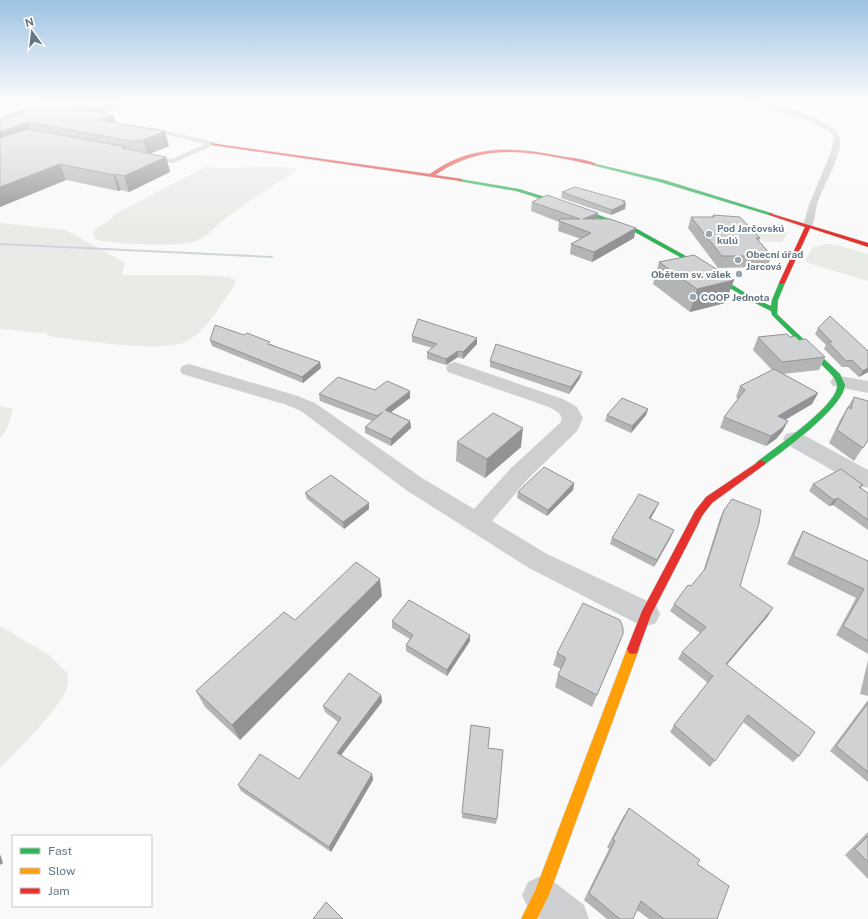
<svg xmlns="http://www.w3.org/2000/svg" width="868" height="919" viewBox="0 0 868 919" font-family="'Public Sans',sans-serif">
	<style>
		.green { fill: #e8ebe6 }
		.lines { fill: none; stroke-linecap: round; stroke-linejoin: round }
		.stream { fill: #ced6d9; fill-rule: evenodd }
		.fast-casing { stroke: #d5d6d7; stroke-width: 1 }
		.slow-casing { stroke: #d5d6d7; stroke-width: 1 }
		.jam-casing { stroke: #d5d6d7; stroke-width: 1 }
		.lane { fill: #cecfd0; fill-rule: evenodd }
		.street { fill: #cecfd0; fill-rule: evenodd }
		.fast { fill: #30b455; fill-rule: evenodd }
		.slow { fill: #ff9f0a; fill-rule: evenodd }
		.jam { fill: #e5322d; fill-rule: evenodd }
		.wall { fill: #b3b5b5 }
		.shaded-wall { fill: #929394 }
		.building { fill: #d0d2d3; stroke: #929394 }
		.poi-dot { fill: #99a4ac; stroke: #fff; stroke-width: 1.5 }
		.labels { text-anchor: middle; stroke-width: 4; stroke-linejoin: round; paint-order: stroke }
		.far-poi-label { font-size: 10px; font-weight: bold; fill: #657683; stroke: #fff; text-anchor: start }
	</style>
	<rect width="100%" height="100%" fill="#f9f9f9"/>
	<g class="green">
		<path d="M784,101H854L848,108L844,110Z"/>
		<path d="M205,167C236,171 268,163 298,169C275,185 252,199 230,215C219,223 210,234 198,240C183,248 113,245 95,239L93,232C100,224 110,223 115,214Z"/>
		<path d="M0,223L66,230L125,263L122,275H200L229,277L235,280V284C222,303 210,325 191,339C167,356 79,339 48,336L47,333C31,333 16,330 0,329Z"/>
		<path d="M778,224L787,233L783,242H764L747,225Z"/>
		<path d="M826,244L837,245L868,254V281L811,264L805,261L812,248Z"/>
		<path d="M0,406L13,409C10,419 8,431 0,438Z"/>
		<path d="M0,626L49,655L68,674C68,678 68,683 67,687C62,707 16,751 0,768Z"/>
	</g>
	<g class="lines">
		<path class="stream" d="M0,243L272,256L274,257L272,258L0,245Z"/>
		<g class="fast-casing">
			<g id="fast">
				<path d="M592,163L664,180L774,214L769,215L660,182L592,165Z"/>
				<path d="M460,179L519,189L571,205L637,229L684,255L755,299L771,306L772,300L779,283L784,282L785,283L778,300L777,314L840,374L845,385C843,408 783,451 764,465H758L756,463L758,461C775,448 833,408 837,388C838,382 833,376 829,372L772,315L771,311L751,301L680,257L633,231L567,207L516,191L458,181V180Z"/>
			</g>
		</g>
		<g class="slow-casing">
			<path id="slow" d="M633,644L637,645L639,649L549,895L537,919H521L535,891L627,649L629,645Z"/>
		</g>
		<g class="jam-casing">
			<g id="jam">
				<path d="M210,143L430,174C471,144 513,147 560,156C571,158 587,159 596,164L594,165C537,153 487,139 435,175L462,179V180L460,181L212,145Z"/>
				<path d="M769,213L868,243V247L810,228L785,283L780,284L779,283L805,227L769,215Z"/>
				<path d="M761,460L766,463L764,465L712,503L702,516L651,615L637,653L633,654L629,653L627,649L642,611L695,511L706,497Z"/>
			</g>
		</g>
		<g class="lane">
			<path d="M738,101C759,101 836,115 840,139C843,153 822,189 817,204C815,212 815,221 811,228H805L803,226L809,205L831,152L834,138L830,132L808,120Z"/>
			<path d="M155,128L215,142L216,144L173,163L144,160L143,158L147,156L172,159L205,144L153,131L152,130Z"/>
		</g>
		<g class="street">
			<path d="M455,362L563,399L577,407L583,418L577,431L527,480L492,521L547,554L656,605L660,614L656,623L646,626L636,623L529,568L406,490L301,411L284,404L182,374L180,370L182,366L189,364L298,396L315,403L422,478L474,509L511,468L561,422C563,413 556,411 549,407L448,372L446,368L448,364Z"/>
			<path d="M840,376L868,381V393L833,386L830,382L833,378Z"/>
			<path d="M794,432L802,434L868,470V488L860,486L786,444L783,439L786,434Z"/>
			<path d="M541,876L554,882L584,905L589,919H540L528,908L522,895L528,882Z"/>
		</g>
		<use href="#fast" class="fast"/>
		<use href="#slow" class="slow"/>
		<use href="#jam" class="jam"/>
	</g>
	<g class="wall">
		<path d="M50,101H117L119,107L102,113L116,123L169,146L150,154L166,157L170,172L129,192L121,190L118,191L66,180L0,207V120L5,118L4,116Z"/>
		<path d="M562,192L624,203L625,209L611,215L561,198Z"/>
		<path d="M532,202L597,219L634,238L592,262L570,254L571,244L581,239L558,231L559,222L531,211Z"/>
		<path d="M713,215L760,238L759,241L772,256L767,267L718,268L688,228L691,217H712Z"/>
		<path d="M659,262L734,280L725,303L690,312L653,284Z"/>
		<path d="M818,328L868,372L859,377L848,367H842L824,349L826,345L815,334Z"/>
		<path d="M412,336L477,338V344L463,359L458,357L446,365L427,359V352L432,348L412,342Z"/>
		<path d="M758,337H790L799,340L825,357L819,370L783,374L818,393L812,404L785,420L788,421L782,432L776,439L766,446L720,428L724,417L738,399L736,397L740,386L772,370L753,350Z"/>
		<path d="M210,340L271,344L321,368L303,383L212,346Z"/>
		<path d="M490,361L580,378L569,394L490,367Z"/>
		<path d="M375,390L410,398L391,412L410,421L411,428L391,446L365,433V427L372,421L320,401L319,394Z"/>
		<path d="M854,397L868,440L854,461L829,443L840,420Z"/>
		<path d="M648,409L646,415L631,433L605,421L607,415Z"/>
		<path d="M457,442L521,447L485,478L456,461Z"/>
		<path d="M574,483L573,490L547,516L517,498L518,492Z"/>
		<path d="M813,484L863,485L861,488L868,493V530L833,505L829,506L809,491Z"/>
		<path d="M305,493L369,509L344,529L307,499Z"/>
		<path d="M656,509L650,519L671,537L654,567L610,544L612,538Z"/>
		<path d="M724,510L740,586L768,616L727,665L799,756L793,762L743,722L710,767L670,732L674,725L708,683L678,659L682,652L700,633L670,611L674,604L691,586L703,572L720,518Z"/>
		<path d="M803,531L868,561V654L836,635L856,598L787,564L798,540Z"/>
		<path d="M382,596L240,740L205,707L196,691L295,620Z"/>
		<path d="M392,621L470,641L447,676L406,651V645L410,639L392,628Z"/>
		<path d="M623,634L592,707L555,687L558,675L561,669L553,665L557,653Z"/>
		<path d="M868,660V696L860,694Z"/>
		<path d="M381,695L382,702L341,755L372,774L373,780L331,852L241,791L238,785L299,779L338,722L325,712L323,706Z"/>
		<path d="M868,700V782L830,751Z"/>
		<path d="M471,725L488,748L497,819L496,824L462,818Z"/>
		<path d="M629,808L697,864L717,919H649L637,910L633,919H607L584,900L609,849L607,847L623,817Z"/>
		<path d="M868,832V879L845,855Z"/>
	</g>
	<g class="shaded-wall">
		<path d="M116,101H117L119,107L96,115L94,109Z"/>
		<path d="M82,105L87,118L73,108Z"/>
		<path d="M113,115L118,128L98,120Z"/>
		<path d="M28,122L34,137L0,148V132Z"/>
		<path d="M165,131L169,146L147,155L143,140Z"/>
		<path d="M166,157L170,172L129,192L124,176Z"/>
		<path d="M60,164L66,180L0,207V187Z"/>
		<path d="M115,174L121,190L118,191L113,175Z"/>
		<path d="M625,201L624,204L626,203L625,209L611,215L612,210Z"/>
		<path d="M598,213L596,222L583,219Z"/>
		<path d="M636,228L634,238L592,262L594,252Z"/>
		<path d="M734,280L725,303L690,312L697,289Z"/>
		<path d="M477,338V344L463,359V352Z"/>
		<path d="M458,351V357L446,365V359Z"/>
		<path d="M320,362L321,368L303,383L302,377Z"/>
		<path d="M868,368V372L859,377L863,371Z"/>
		<path d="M582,372L580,378L569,394L571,387Z"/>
		<path d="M410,391V398L386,416L385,410Z"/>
		<path d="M818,393L812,404L773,427L778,416Z"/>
		<path d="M648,409L646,415L631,433L632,426Z"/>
		<path d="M410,421L411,428L391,446V439Z"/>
		<path d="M788,421L782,432L776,439L766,446L771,436Z"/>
		<path d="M523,428L521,447L485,478L487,459Z"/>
		<path d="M574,483L573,490L547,516L548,510Z"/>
		<path d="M838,498L833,505L829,506L834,500Z"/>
		<path d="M369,503V509L344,529L343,522Z"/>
		<path d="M659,503L656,509L647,525L649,518Z"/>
		<path d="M674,530L671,537L654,567L657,560Z"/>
		<path d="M380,579L382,596L240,740L232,725Z"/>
		<path d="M773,608L768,616L721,671L726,664Z"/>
		<path d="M470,635V641L447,676V670Z"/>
		<path d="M381,695L382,702L338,759L337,753Z"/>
		<path d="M372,774L373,780L331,852L329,847Z"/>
		<path d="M0,854L3,863L0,865Z"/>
	</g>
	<g class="building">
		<path d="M50,101H55L18,112L19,113L9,117L4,116Z"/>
		<path d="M55,101H75L82,105L73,108L113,115L98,120L165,131L143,140L131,141L28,122L0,132V120L22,113L18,112Z"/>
		<path d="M74,101H116L94,109L82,103Z"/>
		<path d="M28,129L126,147L122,148L166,157L124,176L115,174L113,175L60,164L0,187V138Z"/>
		<path d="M575,187L625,201L623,202L626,203L612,210L562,192Z"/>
		<path d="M547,195L598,213L583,219H610L636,228L594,252L571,244L591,233L559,221L560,219H580L532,202Z"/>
		<path d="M713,215L740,217L760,238H756L772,256H722L691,217H714Z"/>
		<path d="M694,255L734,280L697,289L659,262Z"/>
		<path d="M830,316L868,351V368L863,371L852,360L846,361L828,342H832L818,328Z"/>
		<path d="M418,319L477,338L463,352L458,351L446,359L427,352L437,344L412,336Z"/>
		<path d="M215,325L244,335L247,333L270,342L268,344L320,362L302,377L210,340Z"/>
		<path d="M787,334L790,337L795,336L799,340L806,339L825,357L782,362L758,337Z"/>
		<path d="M496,344L582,372L571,387L490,361Z"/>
		<path d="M774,369L818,393L778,416L788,421L782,428L771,436L724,417L745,390L740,386Z"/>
		<path d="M338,377L375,390L387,381L410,391L385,410L410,421L391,439L365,427L383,412L377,416L319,394Z"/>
		<path d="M854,397L868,401V440L863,448L837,430L848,407L851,409Z"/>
		<path d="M622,398L648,409L632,426L607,415Z"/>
		<path d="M493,413L523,428L487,459L457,442Z"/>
		<path d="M544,467L574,483L548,510L518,492Z"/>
		<path d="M841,469L863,485L859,487L868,493V520L838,498L834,500L813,484Z"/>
		<path d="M331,475L369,503L343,522L305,493Z"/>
		<path d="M639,494L659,503L649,518L674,530L657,560L612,538Z"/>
		<path d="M732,499L761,510L759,523L740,586L773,608L726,664L815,732L799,756L748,715L715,761L674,725L713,676L682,652L706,627L674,604L688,585L691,586L705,569L724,510Z"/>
		<path d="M803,531L868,561V641L843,626L864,589L793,556Z"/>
		<path d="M356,562L380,579L232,725L196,691L284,612L295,620Z"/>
		<path d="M409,600L470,635L447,670L406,645L413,635L392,621Z"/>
		<path d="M583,603L620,620L623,628V634L597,695L558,675L566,658L557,653Z"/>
		<path d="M349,673L381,695L337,753L372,774L329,847L238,785L260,754L299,779L341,718L323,706Z"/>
		<path d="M868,703V772L836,746Z"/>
		<path d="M471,725L490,728L488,748L503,750L497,819L462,813Z"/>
		<path d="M629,808L700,860L697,864L729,886L717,919H664L641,901L633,919H620L589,893L615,841L613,839Z"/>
		<path d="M868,836V862L855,849Z"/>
		<path d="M326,902L343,919H313Z"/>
	</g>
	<linearGradient id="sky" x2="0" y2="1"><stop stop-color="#9dc2e2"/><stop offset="0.44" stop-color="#fcfcfc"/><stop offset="1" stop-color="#fcfcfc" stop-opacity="0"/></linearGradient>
	<rect width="868" height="230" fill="url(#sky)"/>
	<g class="poi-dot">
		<circle cx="709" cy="234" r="4"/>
		<circle cx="738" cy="260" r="4"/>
		<circle cx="739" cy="274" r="4"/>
		<circle cx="693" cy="297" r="4"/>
	</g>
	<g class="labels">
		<g class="far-poi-label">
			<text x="717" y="232">Pod Jarčovskú<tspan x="717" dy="12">kulú</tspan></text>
			<text x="746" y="258">Obecní úřad<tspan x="746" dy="12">Jarcová</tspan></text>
			<text x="731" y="278" text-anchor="end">Obětem sv. válek</text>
			<text x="701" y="301">COOP Jednota</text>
		</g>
	</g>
	<rect x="12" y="835" width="140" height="72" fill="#ffffff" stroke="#c1c8cd"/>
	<rect x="20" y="848" width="20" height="6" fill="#30b455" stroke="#c1c8cd"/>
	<text x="48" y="855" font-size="12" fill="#657683">Fast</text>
	<rect x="20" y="868" width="20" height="6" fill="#ff9f0a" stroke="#c1c8cd"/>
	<text x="48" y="875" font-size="12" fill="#657683">Slow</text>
	<rect x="20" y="888" width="20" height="6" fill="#e5322d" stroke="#c1c8cd"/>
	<text x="48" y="895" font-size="12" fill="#657683">Jam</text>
	<g transform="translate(32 32) rotate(345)" stroke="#ffffff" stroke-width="3" paint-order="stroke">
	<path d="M0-3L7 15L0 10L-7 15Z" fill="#657683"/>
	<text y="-6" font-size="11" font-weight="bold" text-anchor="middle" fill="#657683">N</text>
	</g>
</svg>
